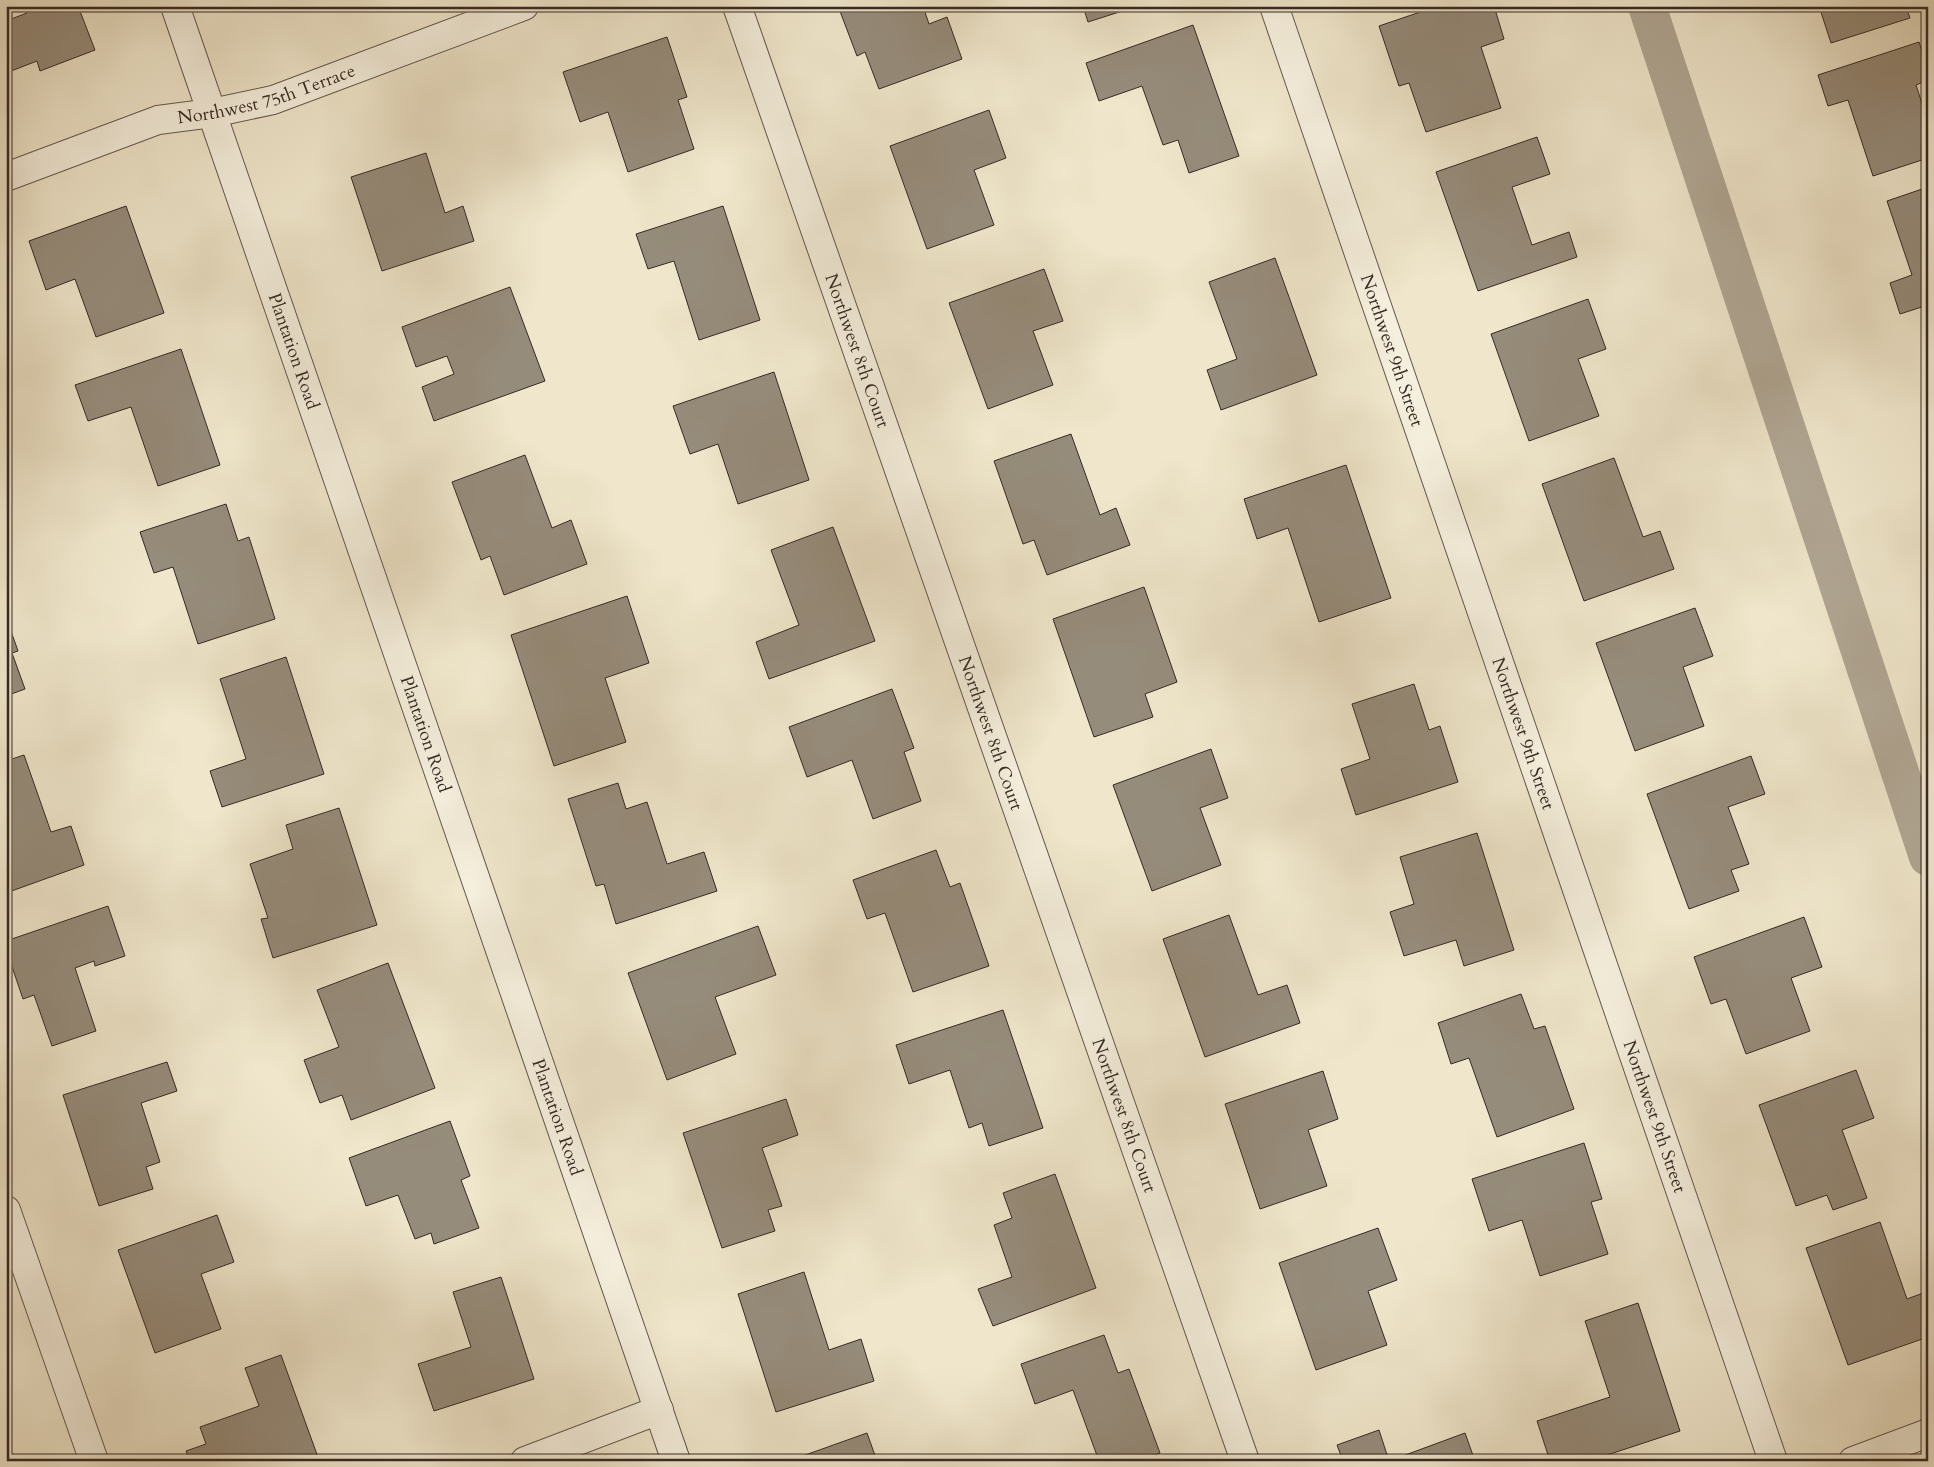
<svg xmlns="http://www.w3.org/2000/svg" width="1934" height="1467" viewBox="0 0 1934 1467" font-family="Cardo,serif">
	<style>
		.lines { fill: none; stroke-linecap: round; stroke-linejoin: round }
		.canal { stroke: #b0a693; stroke-width: 38 }
		.building { fill: #968c7b; stroke: #362a25 }
		.minor-casing { stroke: #64594e; stroke-width: 30 }
		.minor { stroke: #f5efdd; stroke-width: 28 }
		.labels { text-anchor: middle; stroke-width: 4; stroke-linejoin: round; paint-order: stroke }
		.street-label { font-size: 18px; fill: #362a25; stroke: #f5efdd }
	</style>
	<rect width="100%" height="100%" fill="#efe6cb"/>
	<filter id="stains"><feTurbulence type="fractalNoise" baseFrequency=".004" numOctaves="4"/><feColorMatrix values="0 0 0 0 .2 0 0 0 0 .09 0 0 0 0 .02 0 0 0 .5 -.17"/></filter>
	<radialGradient id="worn" r=".72"><stop offset=".6" stop-color="#630" stop-opacity="0"/><stop offset="1" stop-color="#630" stop-opacity=".3"/></radialGradient>
	<g class="lines">
		<path class="canal" d="M1647,6L1928,857"/>
	</g>
	<g class="building">
		<path d="M25,6H78L95,50L40,71L37,61L6,73V21L27,13Z"/>
		<path d="M838,6H923L929,24L947,17L962,59L879,89L865,52L857,56Z"/>
		<path d="M1083,6H1138L1088,22Z"/>
		<path d="M1438,6H1494L1504,39L1481,47L1501,108L1426,132L1409,83L1399,86L1379,26Z"/>
		<path d="M1819,6H1906L1910,18L1831,43Z"/>
		<path d="M1193,25L1239,156L1189,173L1178,140L1163,145L1142,86L1099,101L1086,63Z"/>
		<path d="M667,37L687,97L678,100L694,149L628,172L608,112L580,122L563,72Z"/>
		<path d="M1919,42L1928,68V80L1916,85L1928,122V158L1873,176L1848,100L1828,106L1818,75Z"/>
		<path d="M989,110L1006,158L974,170L994,225L927,249L890,146Z"/>
		<path d="M1537,137L1550,174L1512,187L1532,245L1569,232L1577,257L1478,291L1436,172Z"/>
		<path d="M426,153L445,213L463,206L474,241L382,271L351,177Z"/>
		<path d="M1928,187V305L1900,314L1890,283L1912,275L1887,201Z"/>
		<path d="M126,206L164,313L96,337L75,279L46,290L29,241Z"/>
		<path d="M723,206L760,320L699,340L674,261L648,269L636,234Z"/>
		<path d="M1275,258L1317,375L1221,410L1207,370L1237,359L1209,282Z"/>
		<path d="M1044,269L1063,321L1033,331L1053,385L988,409L949,303Z"/>
		<path d="M510,287L545,381L434,421L422,387L454,374L447,356L416,367L402,327Z"/>
		<path d="M1588,299L1606,349L1578,359L1599,416L1529,441L1491,334Z"/>
		<path d="M181,349L220,465L158,486L131,407L88,421L75,385Z"/>
		<path d="M774,372L809,480L738,504L718,444L690,454L673,406Z"/>
		<path d="M1071,434L1100,515L1116,508L1130,545L1047,575L1034,540L1023,544L994,461Z"/>
		<path d="M525,455L552,528L571,520L587,564L504,595L490,556L481,560L452,482Z"/>
		<path d="M1614,458L1643,537L1660,531L1674,569L1584,601L1542,484Z"/>
		<path d="M1346,465L1391,598L1319,622L1288,528L1257,539L1244,499Z"/>
		<path d="M226,504L238,541L249,537L275,619L198,644L173,567L154,573L140,532Z"/>
		<path d="M833,527L875,641L769,679L756,642L799,625L771,550Z"/>
		<path d="M1144,587L1177,682L1145,694L1153,717L1094,737L1053,619Z"/>
		<path d="M627,596L649,663L605,678L626,742L554,766L511,635Z"/>
		<path d="M1695,608L1713,656L1683,667L1704,726L1635,751L1596,643Z"/>
		<path d="M6,617L18,651L12,653L25,689L6,696Z"/>
		<path d="M286,657L324,774L222,807L210,771L246,759L220,679Z"/>
		<path d="M1414,684L1429,730L1440,726L1458,782L1356,815L1341,769L1370,759L1352,704Z"/>
		<path d="M892,689L914,748L904,752L921,801L873,819L852,760L807,777L789,727Z"/>
		<path d="M1211,749L1228,798L1200,808L1221,865L1152,891L1113,785Z"/>
		<path d="M24,755L51,832L71,826L84,865L6,893V761Z"/>
		<path d="M1751,756L1765,794L1728,807L1749,864L1731,870L1739,891L1689,909L1647,794Z"/>
		<path d="M618,783L626,809L647,802L667,864L704,852L717,891L616,924L604,884L596,886L568,799Z"/>
		<path d="M339,808L377,925L273,958L261,919L268,918L250,864L293,849L286,825Z"/>
		<path d="M1477,833L1514,950L1464,966L1456,940L1404,956L1390,912L1414,904L1400,857Z"/>
		<path d="M936,850L950,887L960,883L989,966L913,992L885,913L867,919L853,880Z"/>
		<path d="M108,906L125,956L95,966L94,961L75,968L96,1031L52,1046L34,995L23,999L6,949V941Z"/>
		<path d="M1229,915L1258,995L1287,985L1300,1023L1205,1057L1163,939Z"/>
		<path d="M1804,917L1822,967L1791,978L1810,1031L1746,1054L1726,999L1711,1004L1694,957Z"/>
		<path d="M758,926L776,975L715,997L736,1054L667,1080L628,973Z"/>
		<path d="M388,963L435,1088L351,1120L342,1095L320,1103L304,1060L339,1047L317,990Z"/>
		<path d="M1521,994L1534,1029L1545,1026L1574,1109L1497,1137L1469,1058L1451,1064L1438,1023Z"/>
		<path d="M1003,1010L1043,1128L989,1146L982,1123L969,1128L950,1070L909,1084L896,1045Z"/>
		<path d="M167,1062L177,1091L141,1103L160,1162L146,1167L153,1189L99,1206L63,1095Z"/>
		<path d="M1856,1070L1874,1118L1842,1130L1867,1198L1833,1210L1827,1195L1796,1206L1759,1105Z"/>
		<path d="M1323,1071L1338,1119L1308,1130L1327,1186L1260,1209L1225,1104Z"/>
		<path d="M786,1099L798,1135L762,1148L782,1206L768,1210L775,1231L722,1248L683,1133Z"/>
		<path d="M450,1121L470,1176L461,1180L479,1228L434,1244L431,1233L415,1239L398,1195L366,1206L349,1158Z"/>
		<path d="M1584,1143L1602,1199L1591,1202L1608,1254L1540,1276L1522,1220L1489,1231L1472,1179Z"/>
		<path d="M1055,1174L1096,1288L993,1326L978,1289L1012,1277L994,1225L1012,1218L1003,1193Z"/>
		<path d="M217,1215L234,1262L201,1274L221,1329L155,1353L118,1250Z"/>
		<path d="M1880,1222L1907,1299L1926,1292L1928,1299V1337L1848,1365L1806,1248Z"/>
		<path d="M1378,1228L1397,1280L1368,1291L1387,1345L1316,1370L1279,1263Z"/>
		<path d="M804,1272L829,1350L861,1339L874,1381L776,1412L738,1294Z"/>
		<path d="M501,1277L534,1379L434,1411L418,1364L471,1347L453,1292Z"/>
		<path d="M1638,1303L1680,1431L1589,1461H1550L1537,1421L1610,1397L1585,1321Z"/>
		<path d="M1104,1335L1118,1373L1129,1369L1160,1453L1139,1461H1099L1073,1390L1035,1404L1021,1364Z"/>
		<path d="M281,1355L319,1460L190,1461L186,1451L206,1444L200,1427L259,1406L245,1368Z"/>
		<path d="M1379,1430L1389,1461H1343L1337,1445Z"/>
		<path d="M867,1433L877,1461H794V1459Z"/>
		<path d="M1465,1433L1475,1461H1389Z"/>
	</g>
	<g class="lines">
		<g class="minor-casing">
			<g id="minor">
				<path id="s1" d="M175,6L676,1461"/>
				<path id="s2" d="M737,6L1245,1461"/>
				<path id="s3" d="M1274,6L1773,1461"/>
				<path id="s4" d="M6,177L158,120L212,113L273,100L524,6"/>
				<path d="M6,1210L94,1461"/>
				<path d="M525,1461L659,1410"/>
				<path d="M1853,1461L1928,1433"/>
			</g>
		</g>
		<use href="#minor" class="minor"/>
	</g>
	<g class="labels">
		<g class="street-label">
			<text dy="6" stroke="none"><textPath href="#s4" startOffset="274">Northwest 75th Terrace</textPath></text>
			<text dy="6" stroke="none"><textPath href="#s3" startOffset="364">Northwest 9th Street</textPath></text>
			<text dy="6" stroke="none"><textPath href="#s1" startOffset="365">Plantation Road</textPath></text>
			<text dy="6" stroke="none"><textPath href="#s2" startOffset="365">Northwest 8th Court</textPath></text>
			<text dy="6" stroke="none"><textPath href="#s1" startOffset="770">Plantation Road</textPath></text>
			<text dy="6" stroke="none"><textPath href="#s2" startOffset="770">Northwest 8th Court</textPath></text>
			<text dy="6" stroke="none"><textPath href="#s3" startOffset="769">Northwest 9th Street</textPath></text>
			<text dy="6" stroke="none"><textPath href="#s1" startOffset="1175">Plantation Road</textPath></text>
			<text dy="6" stroke="none"><textPath href="#s2" startOffset="1175">Northwest 8th Court</textPath></text>
			<text dy="6" stroke="none"><textPath href="#s3" startOffset="1174">Northwest 9th Street</textPath></text>
		</g>
	</g>
	<rect width="1934" height="1467" fill="none" stroke="#efe6cb" stroke-width="25"/>
	<rect x="8" y="8" width="1919" height="1452" fill="none" stroke="#362a25" stroke-width="2.5"/>
	<rect x="12" y="12" width="1909" height="1442" fill="none" stroke="#362a25"/>
	<rect width="100%" height="100%" filter="url(#stains)"/>
	<rect width="100%" height="100%" fill="url(#worn)"/>
</svg>
